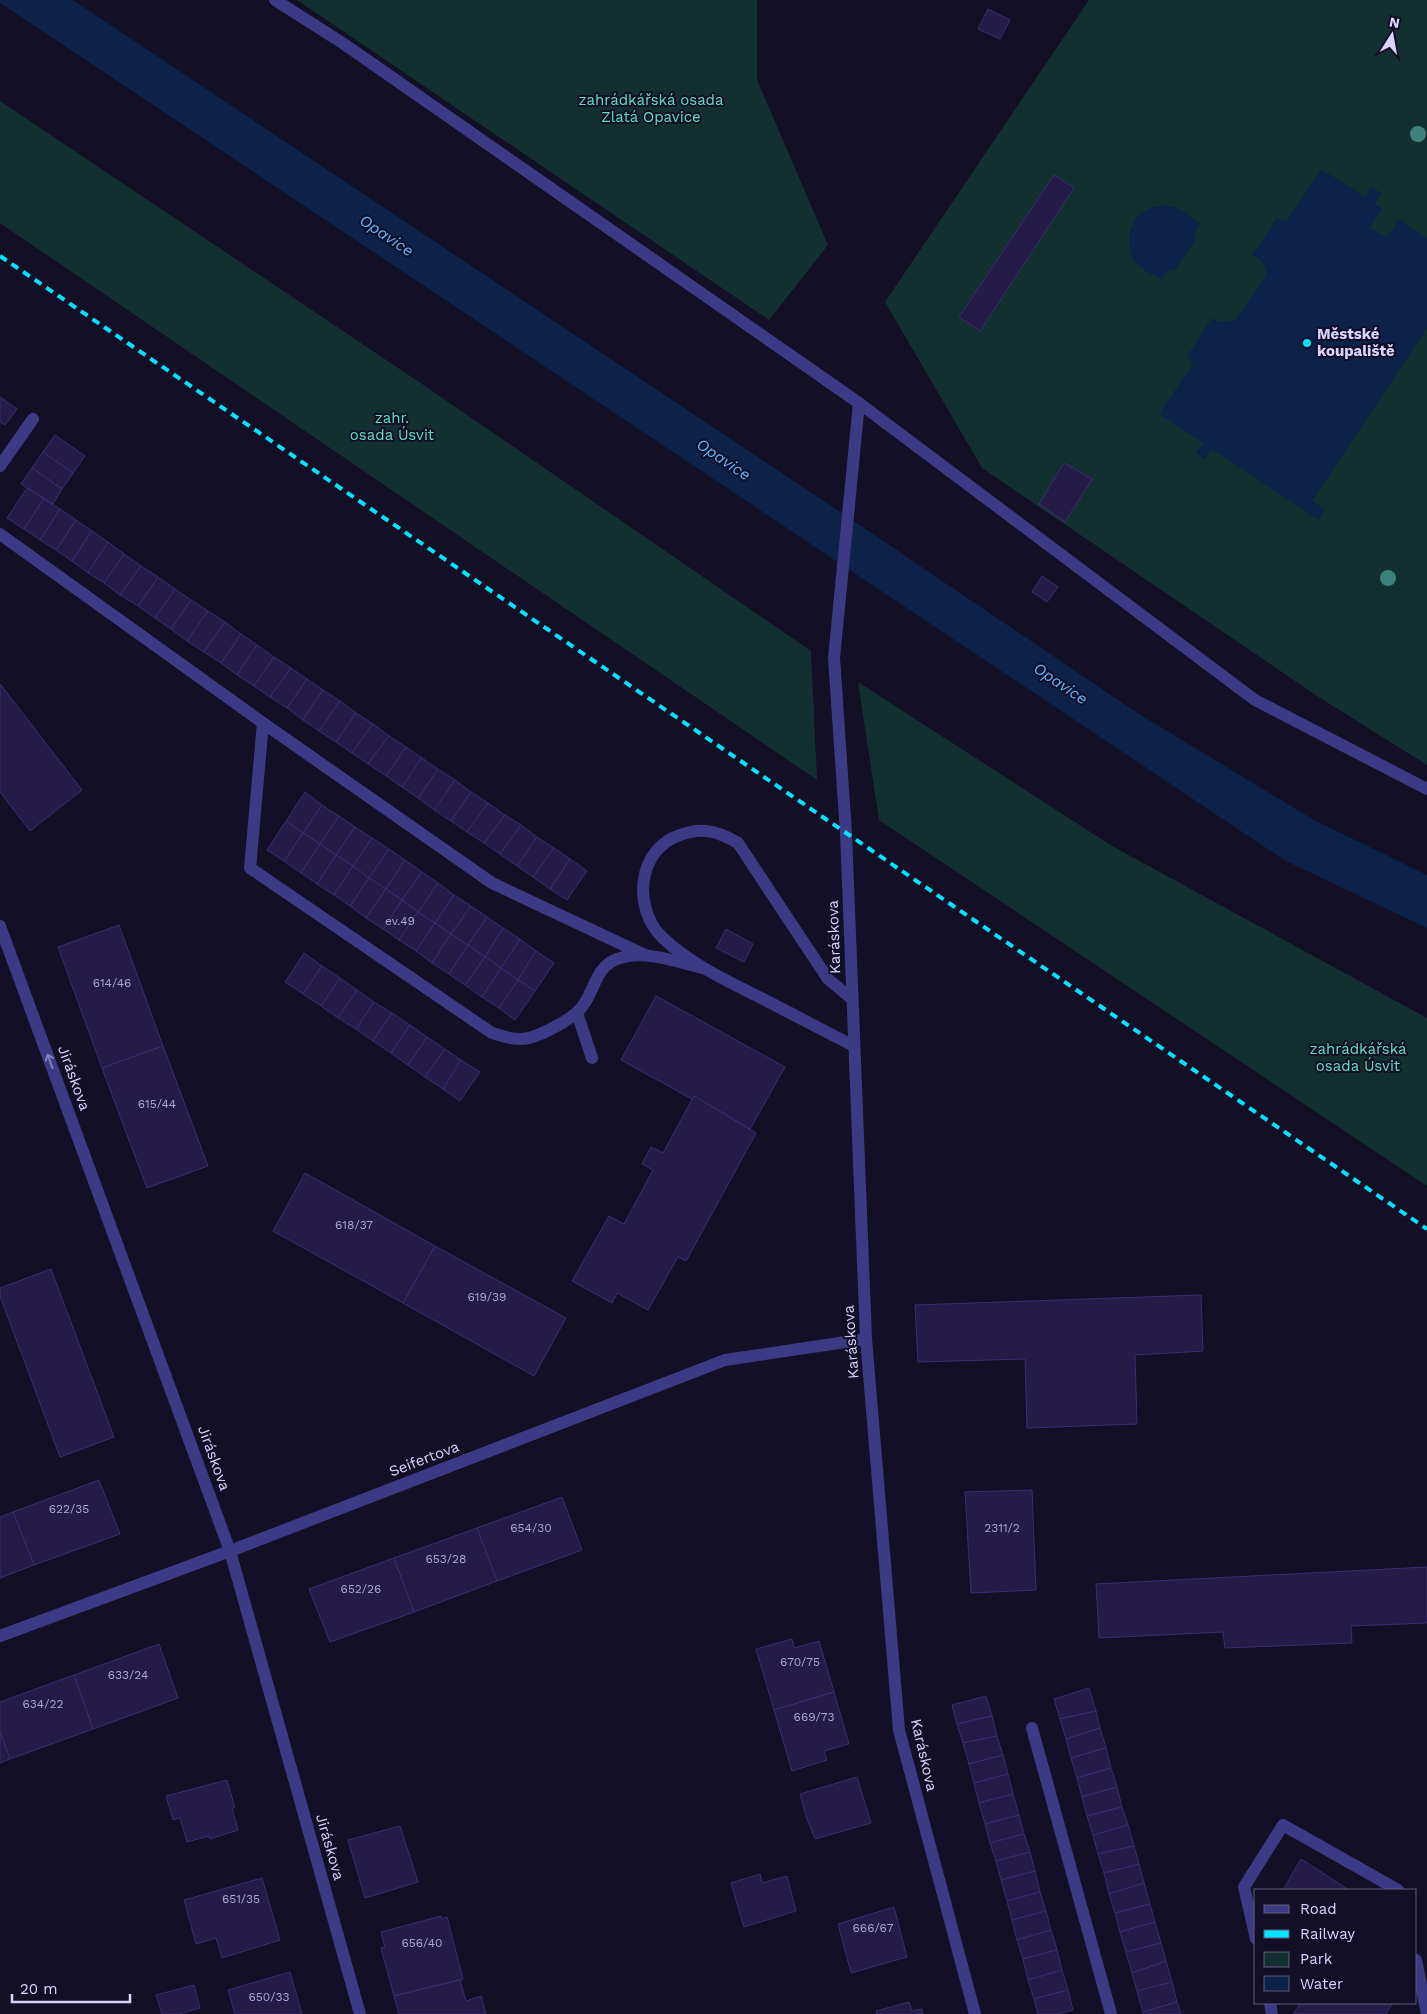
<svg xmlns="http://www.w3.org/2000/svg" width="1427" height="2014" viewBox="0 0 1427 2014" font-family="'Work Sans',sans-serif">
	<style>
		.green { fill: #12302f }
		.water { fill: #0c2248 }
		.building { fill: #241b47; stroke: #3b2d73 }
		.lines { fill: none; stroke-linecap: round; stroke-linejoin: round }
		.lane { stroke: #3d3a85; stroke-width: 12 }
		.street { stroke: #3d3a85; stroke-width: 12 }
		.rail { stroke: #00e5ff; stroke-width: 4; stroke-dasharray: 8 6; stroke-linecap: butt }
		.tree { fill: #3d827b }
		.oneway { stroke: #837fbc }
		.poi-dot { fill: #00e5ff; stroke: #130f26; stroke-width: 2 }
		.labels { text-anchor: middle; stroke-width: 4; stroke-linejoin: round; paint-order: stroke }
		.number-label { font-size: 12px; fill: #aca6d1 }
		.park-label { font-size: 15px; fill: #5fe0c0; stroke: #130f26 }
		.poi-label { font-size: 15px; font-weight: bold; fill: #d9d4ff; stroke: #130f26; text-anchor: start }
		.street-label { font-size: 15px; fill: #d9d4ff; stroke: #130f26 }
		.water-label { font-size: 16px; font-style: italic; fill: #62b6ff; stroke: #130f26 }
	</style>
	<rect width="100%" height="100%" fill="#130f26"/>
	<g class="green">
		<path d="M297,0H757V80L828,245L769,320Z"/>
		<path d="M1089,0H1427V765L1317,696L982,468L885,302Z"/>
		<path d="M0,101L422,384L811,651L817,780L0,223Z"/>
		<path d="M858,682L1112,846L1427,1018V1186L879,820Z"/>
	</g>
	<g class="water">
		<path d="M0,0H73L827,503L1139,714L1314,820L1427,875V928L1286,861L0,3Z"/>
		<path d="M1321,169L1365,197L1371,187L1381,193L1375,204L1382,209L1370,228L1387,237L1399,219L1427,238V328L1312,501L1325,510L1319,520L1212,449L1204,459L1196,453L1203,443L1159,414L1194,362L1186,358L1212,318L1219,322L1235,320L1266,275C1266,264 1261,260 1252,255L1277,218L1287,221Z"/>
		<path d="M1165,205L1180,209L1200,224L1193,237L1196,239L1174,271L1170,269L1162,280C1155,276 1144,271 1138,265C1122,248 1128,217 1150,208C1154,206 1161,206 1165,205Z"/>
	</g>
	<g class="building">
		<path d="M988,9L1010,20L1000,39L978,29Z"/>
		<path d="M1054,175L1074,188L980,331L959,317Z"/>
		<path d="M0,397L17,409L5,425L0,422Z"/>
		<path d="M55,435L85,456L73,473L43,452Z"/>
		<path d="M43,452L73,473L62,489L32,468Z"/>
		<path d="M1064,463L1092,479L1065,522L1039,504Z"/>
		<path d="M32,468L62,489L53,504L21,484Z"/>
		<path d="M27,488L44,499L24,529L7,518Z"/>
		<path d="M44,499L60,509L40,540L24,529Z"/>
		<path d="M60,509L76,520L56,550L40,540Z"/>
		<path d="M76,520L92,531L72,561L56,550Z"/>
		<path d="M92,531L108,542L88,573L72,561Z"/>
		<path d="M108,542L124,554L104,583L88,573Z"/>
		<path d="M124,554L141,566L120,595L104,583Z"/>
		<path d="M141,566L158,577L138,606L120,595Z"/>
		<path d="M1042,576L1058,587L1047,602L1032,592Z"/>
		<path d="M158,577L175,589L155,618L138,606Z"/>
		<path d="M175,589L191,600L171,629L155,618Z"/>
		<path d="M191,600L208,611L187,641L171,629Z"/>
		<path d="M208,611L225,622L204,652L187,641Z"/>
		<path d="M225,622L241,634L221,663L204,652Z"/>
		<path d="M241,634L257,645L237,675L221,663Z"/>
		<path d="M257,645L274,657L254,686L237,675Z"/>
		<path d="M274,657L291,668L270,697L254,686Z"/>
		<path d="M291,668L307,679L287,708L270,697Z"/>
		<path d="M307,679L323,690L303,720L287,708Z"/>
		<path d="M0,684L82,790L30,831L0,792Z"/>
		<path d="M323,690L340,701L319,731L303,720Z"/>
		<path d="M340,701L356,713L336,742L319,731Z"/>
		<path d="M356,713L373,724L352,753L336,742Z"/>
		<path d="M373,724L389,736L368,764L352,753Z"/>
		<path d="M389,736L406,747L386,776L368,764Z"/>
		<path d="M406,747L422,758L402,787L386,776Z"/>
		<path d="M422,758L438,769L418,798L402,787Z"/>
		<path d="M438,769L455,780L434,810L418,798Z"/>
		<path d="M455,780L471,792L451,821L434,810Z"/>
		<path d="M305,792L322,805L303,833L286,821Z"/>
		<path d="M471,792L488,803L467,832L451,821Z"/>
		<path d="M488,803L505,815L484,843L467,832Z"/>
		<path d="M322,805L339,816L320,844L303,833Z"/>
		<path d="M505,815L521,825L500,854L484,843Z"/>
		<path d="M339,816L355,827L336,855L320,844Z"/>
		<path d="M286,821L303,833L284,861L267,850Z"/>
		<path d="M521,825L537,837L517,866L500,854Z"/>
		<path d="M355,827L372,838L353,866L336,855Z"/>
		<path d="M303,833L320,844L301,873L284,861Z"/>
		<path d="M537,837L554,848L533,877L517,866Z"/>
		<path d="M372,838L389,849L369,878L353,866Z"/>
		<path d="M320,844L336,855L317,884L301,873Z"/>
		<path d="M554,848L570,859L550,889L533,877Z"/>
		<path d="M389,849L405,860L386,889L369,878Z"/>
		<path d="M336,855L353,866L334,895L317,884Z"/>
		<path d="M570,859L587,871L567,900L550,889Z"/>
		<path d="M405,860L422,872L402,900L386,889Z"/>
		<path d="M353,866L369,878L350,906L334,895Z"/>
		<path d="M422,872L438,883L418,912L402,900Z"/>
		<path d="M369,878L386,889L366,918L350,906Z"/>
		<path d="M438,883L454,895L435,923L418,912Z"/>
		<path d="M386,889L402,900L383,929L366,918Z"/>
		<path d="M454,895L471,906L451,934L435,923Z"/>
		<path d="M402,900L418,912L399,940L383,929Z"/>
		<path d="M471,906L487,917L468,945L451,934Z"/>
		<path d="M418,912L435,923L416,951L399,940Z"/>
		<path d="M487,917L503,928L485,957L468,945Z"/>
		<path d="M435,923L451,934L432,963L416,951Z"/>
		<path d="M119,925L163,1046L102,1068L58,947Z"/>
		<path d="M503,928L520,939L501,968L485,957Z"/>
		<path d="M726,929L753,944L744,962L716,948Z"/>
		<path d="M451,934L468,945L449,974L432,963Z"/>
		<path d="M520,939L536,951L518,980L501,968Z"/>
		<path d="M468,945L485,957L465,985L449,974Z"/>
		<path d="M536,951L554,963L535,991L518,980Z"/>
		<path d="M304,953L322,966L303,994L285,982Z"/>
		<path d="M485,957L501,968L482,997L465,985Z"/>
		<path d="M322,966L340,978L321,1006L303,994Z"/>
		<path d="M501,968L518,980L499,1008L482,997Z"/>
		<path d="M340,978L357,990L338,1018L321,1006Z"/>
		<path d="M518,980L535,991L515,1020L499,1008Z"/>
		<path d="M357,990L374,1002L356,1029L338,1018Z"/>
		<path d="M656,996L785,1067L750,1129L694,1096L692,1099L621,1060Z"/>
		<path d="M374,1002L392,1013L373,1041L356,1029Z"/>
		<path d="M392,1013L410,1025L391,1053L373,1041Z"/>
		<path d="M410,1025L427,1037L408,1065L391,1053Z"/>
		<path d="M427,1037L445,1049L425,1077L408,1065Z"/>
		<path d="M163,1046L208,1166L147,1188L102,1068Z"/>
		<path d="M445,1049L461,1060L443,1089L425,1077Z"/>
		<path d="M461,1060L480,1072L460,1101L443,1089Z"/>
		<path d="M694,1096L756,1133L686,1261L678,1257L648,1310L617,1293L612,1303L572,1281L609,1216L624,1224L653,1170L642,1164L651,1147L663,1153Z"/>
		<path d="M305,1173L435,1246L403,1303L273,1231Z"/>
		<path d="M435,1246L566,1318L534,1376L403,1303Z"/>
		<path d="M51,1269L114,1437L60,1457L0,1296V1288Z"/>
		<path d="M1201,1295L1203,1351L1135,1355L1137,1424L1027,1428L1025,1359L918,1362L915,1305Z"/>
		<path d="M99,1480L120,1534L34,1565L13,1512Z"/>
		<path d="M1032,1490L1036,1590L971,1593L965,1492Z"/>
		<path d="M562,1497L582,1550L497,1581L477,1528Z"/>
		<path d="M13,1512L34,1565L0,1578V1517Z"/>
		<path d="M477,1528L497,1581L414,1612L394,1558Z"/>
		<path d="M394,1558L414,1612L330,1642L309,1589Z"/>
		<path d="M1427,1567V1623L1351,1626L1352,1643L1225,1648L1223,1632L1099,1638L1096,1584Z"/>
		<path d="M792,1639L794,1648L819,1641L834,1692L774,1710L756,1649Z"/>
		<path d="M159,1644L178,1698L93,1729L74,1675Z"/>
		<path d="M74,1675L93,1729L10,1759L0,1732V1702Z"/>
		<path d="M1089,1688L1096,1711L1060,1719L1054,1699Z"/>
		<path d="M834,1692L849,1744L824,1751L827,1760L792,1771L774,1710Z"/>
		<path d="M986,1696L992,1716L957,1724L952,1705Z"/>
		<path d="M1096,1711L1100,1728L1066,1739L1060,1719Z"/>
		<path d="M992,1716L997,1736L963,1743L957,1724Z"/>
		<path d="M1100,1728L1106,1748L1071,1758L1066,1739Z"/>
		<path d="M0,1732L10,1759L0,1763Z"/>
		<path d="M997,1736L1003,1755L969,1764L963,1743Z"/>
		<path d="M1106,1748L1111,1768L1077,1778L1071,1758Z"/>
		<path d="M1003,1755L1008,1774L974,1783L969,1764Z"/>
		<path d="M1111,1768L1117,1787L1082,1797L1077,1778Z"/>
		<path d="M1008,1774L1013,1794L979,1803L974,1783Z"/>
		<path d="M857,1777L871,1823L815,1839L806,1816L800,1794Z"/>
		<path d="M227,1780L235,1808H232L238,1830L210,1839L209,1836L187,1842L180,1818L173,1820L166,1796Z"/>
		<path d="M1117,1787L1122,1807L1087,1816L1082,1797Z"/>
		<path d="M1013,1794L1019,1815L985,1824L979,1803Z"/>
		<path d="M1122,1807L1128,1825L1093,1835L1087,1816Z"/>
		<path d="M1019,1815L1024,1834L990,1843L985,1824Z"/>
		<path d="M1128,1825L1134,1846L1098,1854L1093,1835Z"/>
		<path d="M400,1826L418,1882L365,1898L348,1840Z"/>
		<path d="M1024,1834L1030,1852L996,1861L990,1843Z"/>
		<path d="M1134,1846L1139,1864L1104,1873L1098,1854Z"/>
		<path d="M1030,1852L1035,1871L1001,1880L996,1861Z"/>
		<path d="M1301,1859L1349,1890H1283Z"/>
		<path d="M1139,1864L1144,1883L1109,1894L1104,1873Z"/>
		<path d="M1035,1871L1040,1892L1007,1901L1001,1880Z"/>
		<path d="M760,1874L762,1883L787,1876L796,1911L744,1927L731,1883Z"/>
		<path d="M262,1878L280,1940L222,1958L216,1938L196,1944L184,1900Z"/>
		<path d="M1144,1883L1150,1904L1115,1913L1109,1894Z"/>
		<path d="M1040,1892L1046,1911L1012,1920L1007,1901Z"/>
		<path d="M1150,1904L1155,1922L1120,1932L1115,1913Z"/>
		<path d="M894,1907L907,1957L851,1973L838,1924Z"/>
		<path d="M1046,1911L1051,1930L1017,1940L1012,1920Z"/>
		<path d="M441,1916V1919L447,1917L463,1979L394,1996L381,1948L385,1947L381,1932Z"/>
		<path d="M1155,1922L1161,1943L1126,1952L1120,1932Z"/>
		<path d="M1051,1930L1057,1950L1023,1959L1017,1940Z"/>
		<path d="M1161,1943L1166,1961L1132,1973L1126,1952Z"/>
		<path d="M1057,1950L1062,1970L1028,1980L1023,1959Z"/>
		<path d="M1166,1961L1172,1982L1137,1991L1132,1973Z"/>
		<path d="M1062,1970L1068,1990L1034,1999L1028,1980Z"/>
		<path d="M290,1972L302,2014H235L228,1990Z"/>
		<path d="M460,1980L466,2001L481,1996L486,2014H399L394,1996Z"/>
		<path d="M1172,1982L1177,2002L1143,2012L1137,1991Z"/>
		<path d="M194,1985L200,2008L179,2014H162L156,1995Z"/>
		<path d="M1068,1990L1073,2010L1058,2014H1038L1034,1999Z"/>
		<path d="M909,2002L912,2011L922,2009L923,2014H877L876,2011Z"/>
		<path d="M1177,2002L1181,2014H1143V2012Z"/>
		<path d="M1301,2003H1390L1392,2004L1386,2014H1293Z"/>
	</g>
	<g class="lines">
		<g class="lane">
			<path d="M0,466L33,419"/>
			<path d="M0,534L263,723"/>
			<path d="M645,955L492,883L263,723L250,868L492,1033C502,1036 512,1040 522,1039C538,1038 576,1018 584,1004C596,987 596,965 620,958C646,950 677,962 703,968"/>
			<path d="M852,999L828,979L738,843C728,837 718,832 706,831C698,830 688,832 680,835C637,849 632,909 663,938C688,962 721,978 753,994C787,1011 820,1029 854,1046"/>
			<path d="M577,1013L592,1058"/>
			<path d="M1032,1728L1111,2014"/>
			<path d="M1256,1939L1244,1887L1283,1825L1398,1890"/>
			<path d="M1416,1960L1427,2014"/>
			<path d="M1270,2003L1272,2014"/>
		</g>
		<g class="street">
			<path d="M275,0L344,44L859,403L1255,700L1427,789"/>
			<path d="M859,403L834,658L846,833L866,1339L899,1730L975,2014"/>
			<path d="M0,926L230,1551L360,2014"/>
			<path d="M0,1636L230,1551L725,1360L866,1339"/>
		</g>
		<path class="rail" d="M0,256L1427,1229"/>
	</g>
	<g class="tree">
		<circle cx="1418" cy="134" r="8"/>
		<circle cx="1388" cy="578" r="8"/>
	</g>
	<defs><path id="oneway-shaft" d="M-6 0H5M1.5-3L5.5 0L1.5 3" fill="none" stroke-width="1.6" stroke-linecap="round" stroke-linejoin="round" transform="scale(1.25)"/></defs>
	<use class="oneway" href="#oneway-shaft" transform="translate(50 1061) rotate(-110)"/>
	<circle class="poi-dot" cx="1307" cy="343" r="5"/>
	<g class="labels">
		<g class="number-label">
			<text x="400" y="925">ev.49</text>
			<text x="112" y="987">614/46</text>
			<text x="157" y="1108">615/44</text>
			<text x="354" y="1229">618/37</text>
			<text x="487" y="1301">619/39</text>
			<text x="69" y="1513">622/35</text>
			<text x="531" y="1532">654/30</text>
			<text x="1002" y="1532">2311/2</text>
			<text x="446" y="1563">653/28</text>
			<text x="361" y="1593">652/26</text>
			<text x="800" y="1666">670/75</text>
			<text x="128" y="1679">633/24</text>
			<text x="43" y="1708">634/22</text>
			<text x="814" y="1721">669/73</text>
			<text x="241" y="1903">651/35</text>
			<text x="873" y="1932">666/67</text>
			<text x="422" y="1947">656/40</text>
			<text x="269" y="2001">650/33</text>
		</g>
		<g class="park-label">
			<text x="651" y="105">zahrádkářská osada<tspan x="651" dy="17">Zlatá Opavice</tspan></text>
			<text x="392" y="423">zahr.<tspan x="392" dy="17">osada Úsvit</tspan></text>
			<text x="1358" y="1054">zahrádkářská<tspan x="1358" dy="17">osada Úsvit</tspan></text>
		</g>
		<g class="poi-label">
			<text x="1317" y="339">Městské<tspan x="1317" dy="17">koupaliště</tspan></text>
		</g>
		<g class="street-label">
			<text transform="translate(834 937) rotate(-92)" y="5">Karáskova</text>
			<text transform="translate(74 1078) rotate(70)" y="5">Jiráskova</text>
			<text transform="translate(851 1342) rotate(-94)" y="5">Karáskova</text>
			<text transform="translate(214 1458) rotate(70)" y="5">Jiráskova</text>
			<text transform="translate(424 1459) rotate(-21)" y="5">Seifertova</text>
			<text transform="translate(924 1755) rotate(77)" y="5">Karáskova</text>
			<text transform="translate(330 1847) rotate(74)" y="5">Jiráskova</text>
		</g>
		<g class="water-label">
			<text transform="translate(387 235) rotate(34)" y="6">Opavice</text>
			<text transform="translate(724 459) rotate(34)" y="6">Opavice</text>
			<text transform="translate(1061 683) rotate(34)" y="6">Opavice</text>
		</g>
	</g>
	<rect x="1254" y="1889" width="162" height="115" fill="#130f26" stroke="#625e7d"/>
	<rect x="1264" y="1905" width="25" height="8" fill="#3d3a85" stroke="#625e7d"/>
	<text x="1300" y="1914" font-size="15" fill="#d9d4ff">Road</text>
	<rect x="1264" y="1930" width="25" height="8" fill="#00e5ff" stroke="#625e7d"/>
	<text x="1300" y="1939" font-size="15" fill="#d9d4ff">Railway</text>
	<rect x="1264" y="1952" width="25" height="15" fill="#12302f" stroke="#625e7d"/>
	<text x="1300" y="1964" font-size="15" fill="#d9d4ff">Park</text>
	<rect x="1264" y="1976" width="25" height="15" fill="#0c2248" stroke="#625e7d"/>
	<text x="1300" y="1989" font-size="15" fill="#d9d4ff">Water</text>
	<g transform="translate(1392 35) rotate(11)" stroke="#130f26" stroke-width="4" paint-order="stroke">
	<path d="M0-4L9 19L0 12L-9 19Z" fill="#d9d4ff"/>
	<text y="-8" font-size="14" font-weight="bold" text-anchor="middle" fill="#d9d4ff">N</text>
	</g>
	<path d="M12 1994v8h118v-8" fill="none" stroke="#d9d4ff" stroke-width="2.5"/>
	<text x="20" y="1994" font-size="15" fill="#d9d4ff" stroke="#130f26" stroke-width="4" paint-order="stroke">20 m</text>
</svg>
